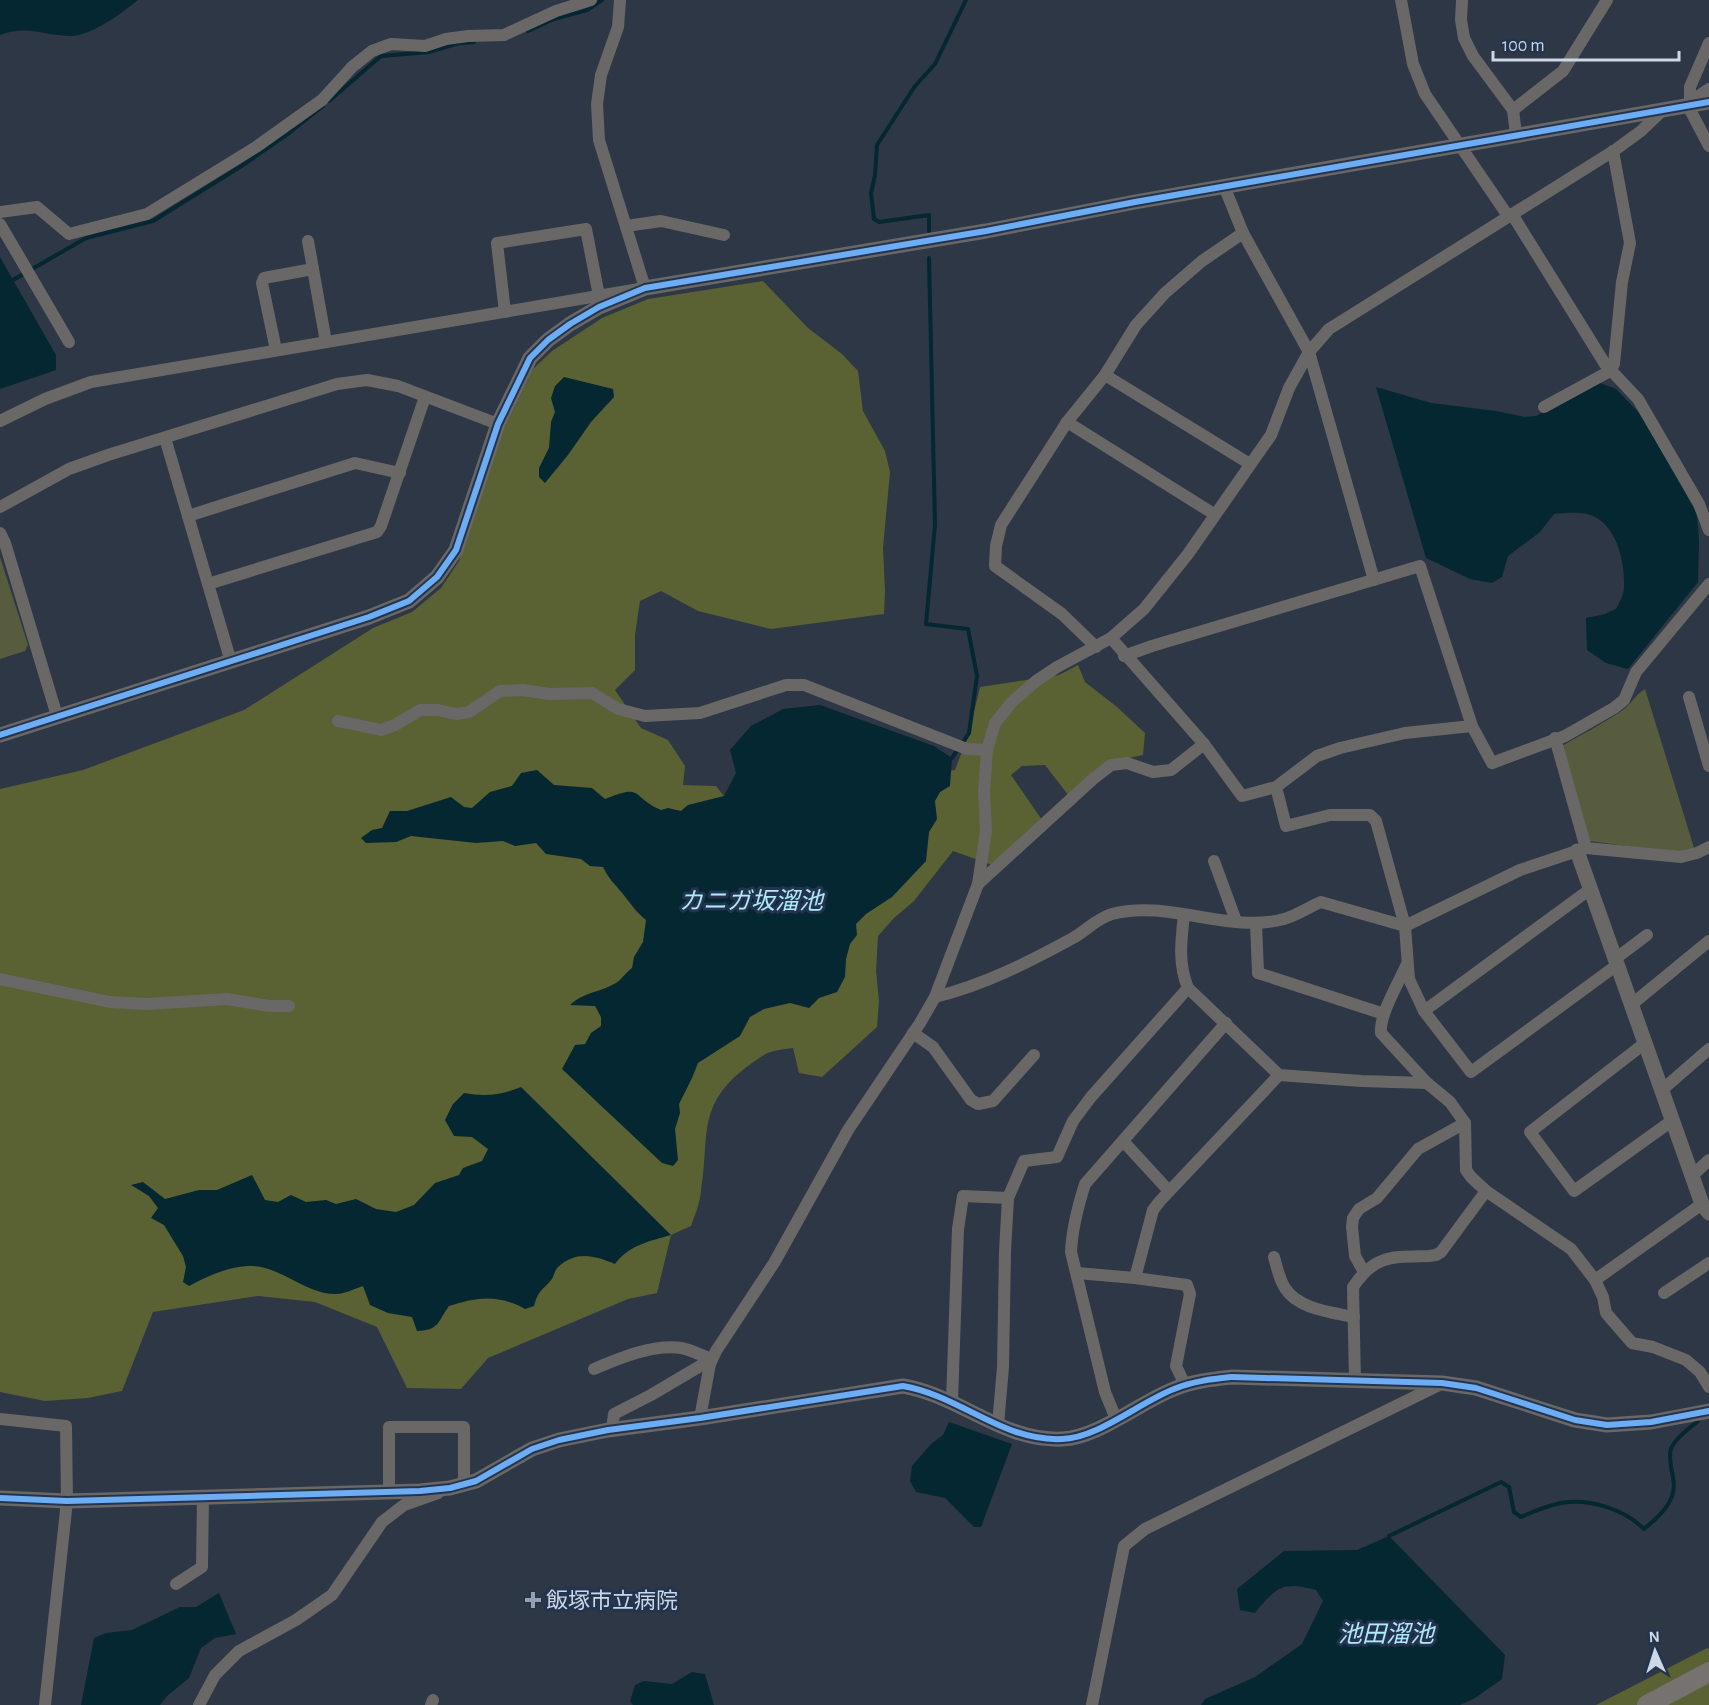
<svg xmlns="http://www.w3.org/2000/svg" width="1709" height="1705" viewBox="0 0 1709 1705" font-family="'Alegreya Sans','Noto Sans JP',sans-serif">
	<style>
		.green { fill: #585c3e }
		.forest { fill: #5a6132 }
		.water { fill: #042731 }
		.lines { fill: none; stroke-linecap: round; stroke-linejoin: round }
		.stream { stroke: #042731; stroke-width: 4 }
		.minor { stroke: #696867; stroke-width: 12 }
		.tertiary { stroke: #696867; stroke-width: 15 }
		.trunk { stroke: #757270; stroke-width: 20 }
		.cycleway-casing { stroke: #25344e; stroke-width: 10 }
		.cycleway { stroke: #6dadf4; stroke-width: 6 }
		.poi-dot { fill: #959fae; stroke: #25344e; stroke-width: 2 }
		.labels { text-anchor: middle; stroke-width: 6; stroke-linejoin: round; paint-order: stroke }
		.poi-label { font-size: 22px; fill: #ccd7e7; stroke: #25344e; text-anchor: start }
		.water-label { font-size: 24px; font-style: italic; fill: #aeeafc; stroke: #25344e }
	</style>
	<rect width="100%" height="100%" fill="#2e3745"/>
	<g class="green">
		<path d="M0,557L28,645L25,651L0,659Z"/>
		<path d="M1645,689L1695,851L1680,853L1589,841L1562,746C1581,735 1602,724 1620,712C1630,706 1635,695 1645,689Z"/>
	</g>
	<g class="forest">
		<path d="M763,281L808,328L842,354L858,371L863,411L885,451L890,472L883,548L885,591L884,614L771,629L698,611L661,591L640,601L635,635V670L615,690L641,728L668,740L685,766L683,785L716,786L724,796L955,770L969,733L980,687L1059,675L1078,665L1085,682L1117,707L1145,733L1143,755L1129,758L1069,796L1045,765L1022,766L1011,775L1042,820L992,865L953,851L914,901L894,918L878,936L876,971L879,1001L877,1027L822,1077L799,1073L793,1048C766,1051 766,1053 744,1069C696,1107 710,1138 701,1191C700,1203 695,1215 691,1226L671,1235L657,1293L628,1299L488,1358L461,1389L407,1388L377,1327L315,1302L258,1296L153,1312L122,1391L88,1398L45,1401L0,1392V789L83,770L244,710L373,628L412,612L441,588L459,561L501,435L533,369L552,351L602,318L648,299Z"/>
		<path d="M1707,1648L1709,1649V1705H1596Z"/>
	</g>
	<g class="water">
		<path d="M0,0H138C122,13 90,37 69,36C41,35 28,25 0,35Z"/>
		<path d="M0,257L56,355V370L0,389Z"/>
		<path d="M564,377L613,389L614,397L591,422L568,455L545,483L539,477V468L549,448L551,422L555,412L551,398L555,386Z"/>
		<path d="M1597,382L1616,389L1644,418L1697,514L1699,541L1698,582L1628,669L1606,663L1587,650L1586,618L1605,614L1616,609C1619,603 1624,595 1624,587C1625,564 1618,529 1595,517C1584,511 1566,513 1554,514L1540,532L1508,556L1502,577L1492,583L1470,579L1426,558L1376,387L1431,403L1496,411L1525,417L1536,416Z"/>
		<path d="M820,705L934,746L952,758L950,786L940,792L935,801L937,819L929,832L926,861L892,897L866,914L856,924L857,935L850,944L846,959L845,977L837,992L819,998L809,1008L790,1003L764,1009L750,1017L740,1036L698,1063L692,1078L679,1104L680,1113L675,1129L678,1160L673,1166L662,1163L562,1069L575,1045L585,1044L591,1033L601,1026V1017L595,1006L570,1005C584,992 598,993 614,984C621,981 625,973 632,968L634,957L643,942L646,920C636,912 631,904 623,894C614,883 610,881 603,867L590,866L581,859L546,854L536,843L515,846L503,841L476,843L411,836L396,842L366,843L361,838L372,830L382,828L390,811H407L451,797L464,807L472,808L490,792L512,786L521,773L537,770L554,785L592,788L605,799C644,783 630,796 661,810L668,808L681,811L688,805L724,796L736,773L730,750L751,726L783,709Z"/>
		<path d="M521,1087L671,1235C650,1241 629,1245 615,1264C595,1256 577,1250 558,1267C555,1270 554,1275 552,1279C542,1291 539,1289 534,1306L525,1309C498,1294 477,1297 449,1306C437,1322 440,1330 417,1331L412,1317L388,1313L370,1305L363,1286C354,1289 344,1294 336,1294C306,1295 279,1264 247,1266C227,1267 206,1277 189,1286L183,1282L186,1267L183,1256L164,1225L151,1218L158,1208L149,1196L131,1185L143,1182L165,1199L199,1190H217L252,1175L265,1200L278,1202L291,1195L306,1202L326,1200L336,1204L356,1199L376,1209L396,1212L414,1205L435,1183L459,1175L463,1168L482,1161L488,1149L472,1137L454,1136L445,1120L453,1104L464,1093C486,1097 501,1095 521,1087Z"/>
		<path d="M949,1422L1012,1444L981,1527H974L945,1498L916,1492L910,1481L912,1466L931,1444L943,1435Z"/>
		<path d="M1389,1536L1505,1655L1502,1679L1475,1698L1460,1705H1201L1205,1699L1255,1677L1302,1644L1323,1601L1316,1590C1283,1581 1277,1586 1255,1613L1240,1610L1237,1589L1284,1551L1357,1550Z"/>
		<path d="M219,1593L236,1634L215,1638L201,1648L189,1678L167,1696L160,1705H81L94,1638L106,1633L132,1630L180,1607H196Z"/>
		<path d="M692,1672L705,1674L714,1705H633L630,1701L635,1685L644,1681L672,1684Z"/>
	</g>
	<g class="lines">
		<g class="stream">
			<path d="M528,31L554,19L587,10L602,0"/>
			<path d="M329,101L381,56L429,52L459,43L474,42"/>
			<path d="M929,231V215L879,222L874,219L871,193L875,175L877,145L915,86L935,64L966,0"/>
			<path d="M929,258L935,525L926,624L968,629L977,676L969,733L962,744"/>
			<path d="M13,280L86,238L153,221L243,165L289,133L323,106"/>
			<path d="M952,758L958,749"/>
			<path d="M1389,1536L1501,1482L1509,1487L1514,1512L1521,1517C1534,1511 1547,1506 1561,1503C1589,1498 1624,1509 1644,1529C1660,1516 1678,1500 1673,1478C1672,1470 1668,1456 1671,1449C1675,1438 1690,1428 1698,1421"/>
		</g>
		<g class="minor">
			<path d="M1401,0L1413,64L1425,94L1508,216"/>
			<path d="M1462,0L1461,20L1464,38L1473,56L1513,110L1516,134"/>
			<path d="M1709,89L1690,102L1688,106L1709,146"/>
			<path d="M1690,102V87L1709,43"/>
			<path d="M1513,110L1563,71L1607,0"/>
			<path d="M1224,186L1243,233L1309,352L1374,580"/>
			<path d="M0,212L37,207L69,234L147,214L256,147L322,100L352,67L372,51L391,44L425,46L446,39L468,36L504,35L556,11L591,0"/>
			<path d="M1512,214L1605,364L1638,399L1699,504L1709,530"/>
			<path d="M0,224L69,342"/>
			<path d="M626,226L661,221L724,235"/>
			<path d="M308,241L326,342"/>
			<path d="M505,312L497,243L586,229L599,296"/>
			<path d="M276,350L262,283L264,278L313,269"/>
			<path d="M1105,375L1250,464"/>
			<path d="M1544,407L1610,371L1614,364L1622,282L1630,243L1613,151"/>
			<path d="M0,421L45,399L91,382L645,288L599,140L597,104L601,75L618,27L620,0"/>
			<path d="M1067,422L1214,514"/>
			<path d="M165,438L231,662"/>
			<path d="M0,507L69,469L108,455L337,384L367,380L398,386L498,424"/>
			<path d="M188,516L355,463L400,473"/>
			<path d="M0,533L5,543L57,716"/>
			<path d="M208,584L377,532L381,526L425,397"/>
			<path d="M1111,638L1204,744L1242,796L1276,787L1317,756L1340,748L1405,733L1472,726"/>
			<path d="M1096,647L1062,614L995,566L996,546L1001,525L1067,422L1105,375L1136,325L1165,293L1202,261L1243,233"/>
			<path d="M1124,656L1152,646L1420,566L1472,726L1492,763L1565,736L1614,708L1624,700L1636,672L1709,584"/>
			<path d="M1689,697L1709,766"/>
			<path d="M338,721L381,730L395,725L420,710H438L456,714L469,712L500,691L523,690L549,694L592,693L618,709L645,716L700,713L786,685H804L967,749L987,750"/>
			<path d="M1276,787L1286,826L1330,815H1370L1376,821L1405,926L1409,979L1424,1011L1471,1072L1617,965"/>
			<path d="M1586,848L1681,857L1697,853L1709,847"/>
			<path d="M1214,861L1236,921"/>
			<path d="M978,884L1093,779L1111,765L1127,763L1153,772L1171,770L1204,744"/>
			<path d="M1184,915C1181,941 1178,964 1188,988L1279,1075L1361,1081L1427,1083L1450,1102L1465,1123L1466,1170L1471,1177L1486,1191L1571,1249L1595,1280L1702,1204"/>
			<path d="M1256,923L1258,973L1384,1014"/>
			<path d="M1615,959L1647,935"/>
			<path d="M1407,964C1399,982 1379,1015 1381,1033L1427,1083"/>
			<path d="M0,979L110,1002L147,1004L227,999L269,1006H289"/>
			<path d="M935,997C984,985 1029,962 1073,938C1086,931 1097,918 1112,914C1167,899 1229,934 1284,919C1296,916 1309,907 1321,902L1405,926L1520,870L1586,848L1555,738"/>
			<path d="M1631,1005L1709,941"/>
			<path d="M1424,1011L1589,890"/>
			<path d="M913,1033L933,1047L971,1100L978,1104L993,1101L1034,1055"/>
			<path d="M1645,1043L1530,1132L1574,1191L1673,1120"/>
			<path d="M1663,1089L1709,1049"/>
			<path d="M1123,1141L1169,1191"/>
			<path d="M1693,1175L1709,1160"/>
			<path d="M1274,1257C1277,1267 1279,1279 1285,1288C1298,1309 1331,1312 1354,1317"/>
			<path d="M1364,1272L1355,1256L1352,1227L1353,1218L1359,1209L1377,1198L1418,1149L1465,1123"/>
			<path d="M1077,1273L1135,1278"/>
			<path d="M1595,1280L1603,1297L1606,1313L1632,1343L1653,1347L1686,1360L1700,1372L1709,1387"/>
			<path d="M1664,1293L1709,1263"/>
			<path d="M594,1369C620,1358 653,1344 681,1348C692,1350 702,1356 712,1359"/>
			<path d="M1355,1381L1353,1287C1375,1254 1393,1257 1429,1256L1436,1255L1441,1252L1486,1191"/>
			<path d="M1185,1385L1176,1366L1190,1294L1187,1285L1135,1278L1153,1210L1160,1201L1279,1075"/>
			<path d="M952,1401L958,1229L963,1196L1008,1198"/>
			<path d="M700,1418L710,1364L716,1351L774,1263L848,1130L920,1023L935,997L978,884L986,831L984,792L987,750L995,723L1012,702L1036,681L1057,667L1111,638L1144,609L1188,554L1271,435L1289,388L1309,352L1329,329L1615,150L1641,131L1664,109"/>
			<path d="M0,1419L66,1426L67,1501L45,1705"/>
			<path d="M1116,1419L1105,1392L1071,1252C1072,1228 1078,1206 1085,1184L1226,1023"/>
			<path d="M998,1425L1003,1367L1005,1251L1008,1198L1024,1161L1057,1157L1073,1121L1091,1097L1188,988"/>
			<path d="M612,1429L614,1414L651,1395L712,1359"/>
			<path d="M389,1491V1427H464V1485"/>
			<path d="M176,1584L202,1567L203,1496"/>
			<path d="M199,1705L215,1675L239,1651L296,1620L332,1595L382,1522L404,1505L438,1493"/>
			<path d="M431,1705L433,1700"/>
			<path d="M1092,1705L1124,1546L1145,1529L1441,1384"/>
		</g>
		<g class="tertiary">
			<path d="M0,735L369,617L409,601L437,577L456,550L498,424L530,358L548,340L570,324L599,307L645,288L986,231L1135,202L1709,102"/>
			<path d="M1577,851L1702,1204L1709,1213"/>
			<path d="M0,1498L67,1501L420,1491L450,1488L476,1481L532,1449L559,1440L608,1430L700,1418L903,1386C961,1396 1003,1442 1062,1439C1098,1438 1140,1402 1174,1389C1193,1381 1213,1379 1232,1377L1442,1383L1476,1388L1575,1420L1607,1425L1651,1422L1709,1411"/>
		</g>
		<path class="trunk" d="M1647,1705L1709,1672"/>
		<g class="cycleway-casing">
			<g id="cycleway">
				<path d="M0,735L369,617L409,601L437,577L456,550L498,424L530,358L548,340L570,324L599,307L645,288L986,231L1135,202L1709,102"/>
				<path d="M0,1498L67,1501L420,1491L450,1488L476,1481L532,1449L559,1440L608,1430L700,1418L903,1386C961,1396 1003,1442 1062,1439C1098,1438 1140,1402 1174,1389C1193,1381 1213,1379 1232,1377L1442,1383L1476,1388L1575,1420L1607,1425L1651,1422L1709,1411"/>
			</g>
		</g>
		<use href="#cycleway" class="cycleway"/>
	</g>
	<path class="poi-dot" d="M530 1591h6v6h6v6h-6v6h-6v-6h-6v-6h6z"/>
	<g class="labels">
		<g class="poi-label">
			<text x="546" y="1608">飯塚市立病院</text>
		</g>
		<g class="water-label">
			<text x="751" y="909">カニガ坂溜池</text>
			<text x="1386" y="1642">池田溜池</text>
		</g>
	</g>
	<g transform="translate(1655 1651) rotate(357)" stroke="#25344e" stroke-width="4.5" paint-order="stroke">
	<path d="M0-4.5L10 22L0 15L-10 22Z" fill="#ccd7e7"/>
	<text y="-9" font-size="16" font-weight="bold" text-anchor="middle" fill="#ccd7e7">N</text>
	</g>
	<path d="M1493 51v9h186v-9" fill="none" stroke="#ccd7e7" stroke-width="3"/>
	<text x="1502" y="51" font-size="18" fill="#ccd7e7" stroke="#25344e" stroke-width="4.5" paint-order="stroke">100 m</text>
</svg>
